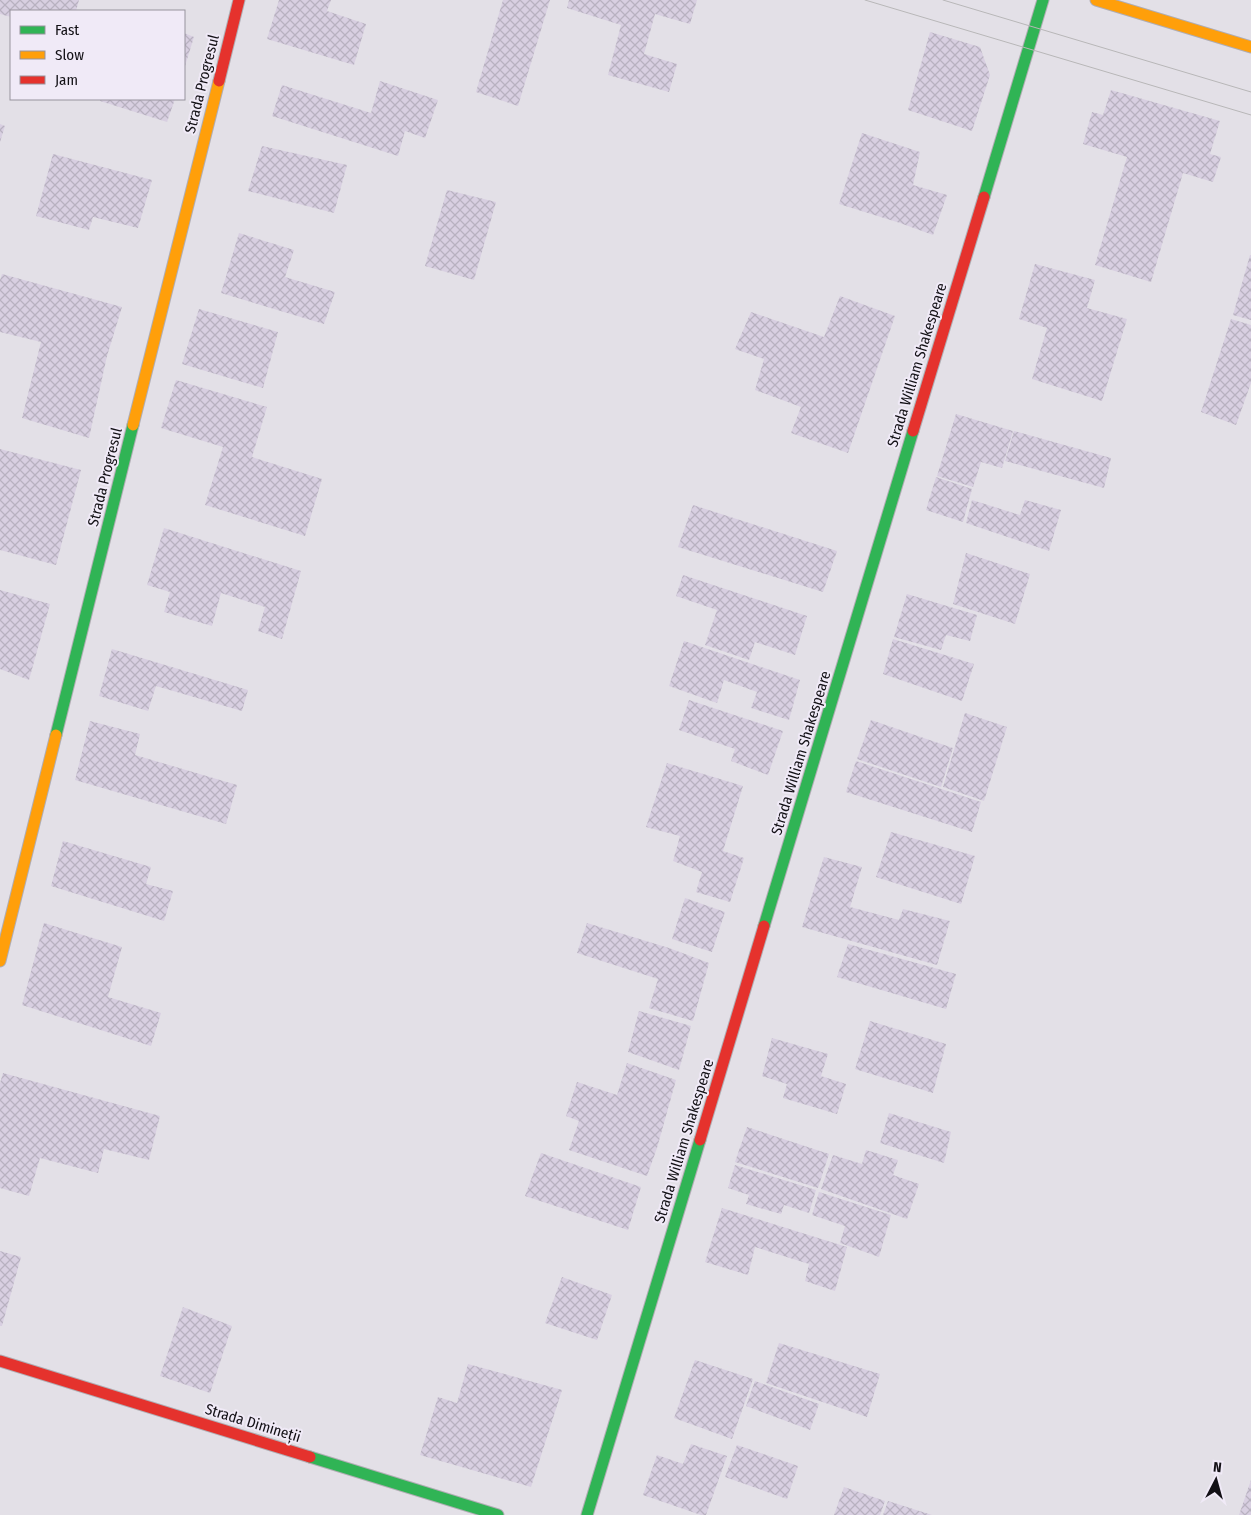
<svg xmlns="http://www.w3.org/2000/svg" width="1251" height="1515" viewBox="0 0 1251 1515" font-family="'Fira Sans Condensed',sans-serif">
	<style>
		.building { fill: url(#building-cross-hatch) }
		.lines { fill: none; stroke-linecap: round; stroke-linejoin: round }
		.fast-casing { stroke: #b0adb3; stroke-width: 13 }
		.slow-casing { stroke: #b0adb3; stroke-width: 13 }
		.jam-casing { stroke: #b0adb3; stroke-width: 13 }
		.fast { stroke: #30b455; stroke-width: 11 }
		.slow { stroke: #ff9f0a; stroke-width: 11 }
		.jam { stroke: #e5322d; stroke-width: 11 }
		.tram { stroke: #b8b7b8; stroke-width: 1 }
		.labels { text-anchor: middle; stroke-width: 4; stroke-linejoin: round; paint-order: stroke }
		.street-label { font-size: 15px; fill: #121015; stroke: #f0eaf7 }
	</style>
	<defs>
		<pattern id="building-cross-hatch" width="8" height="8" patternUnits="userSpaceOnUse" patternTransform="scale(1.25)"><rect width="8" height="8" fill="#d8cfe1"/><path d="M0 0l8 8M0 8l8-8" fill="none" stroke="#b8b1c0"/></pattern>
	</defs>
	<rect width="100%" height="100%" fill="#e3e0e7"/>
	<g class="building">
		<path d="M0,0H79L76,11H11V17L0,14Z"/>
		<path d="M279,0H331L327,11L366,24L354,65L267,39Z"/>
		<path d="M503,0H550L518,106L476,92Z"/>
		<path d="M569,0H697L690,24L655,14L644,54L677,64L669,92L608,75L621,25L567,8Z"/>
		<path d="M930,32L980,47L990,75L972,131L908,110Z"/>
		<path d="M184,33L194,37L184,69Z"/>
		<path d="M380,81L438,100L425,138L405,131L398,156L272,116L282,85L371,113Z"/>
		<path d="M1111,90L1220,121L1210,154L1221,157L1213,182L1183,173L1151,282L1095,265L1127,157L1083,144L1092,112L1103,115Z"/>
		<path d="M101,99H175L167,122L100,101Z"/>
		<path d="M0,124L5,126L0,142Z"/>
		<path d="M862,133L920,152L913,185L947,195L933,235L900,223L839,204Z"/>
		<path d="M262,146L347,165L334,213L248,191Z"/>
		<path d="M53,154L152,180L138,228L93,217L89,230L36,216Z"/>
		<path d="M447,190L496,202L474,280L425,266Z"/>
		<path d="M239,233L294,250L285,277L335,292L324,324L221,293Z"/>
		<path d="M1250,255H1251V320L1233,315Z"/>
		<path d="M1035,264L1095,280L1087,308L1127,319L1102,401L1032,379L1047,328L1019,319Z"/>
		<path d="M2,274L122,307L107,356L89,438L22,418L41,342L0,332V280Z"/>
		<path d="M840,296L895,316L848,453L791,433L801,407L755,390L764,359L735,349L751,312L824,337Z"/>
		<path d="M199,309L278,332L263,388L182,364Z"/>
		<path d="M1231,319L1251,325V383L1236,425L1201,412Z"/>
		<path d="M176,380L267,407L252,457L322,479L305,536L205,505L223,447L161,428Z"/>
		<path d="M956,414L1013,431L1002,468L981,462L973,487L937,476Z"/>
		<path d="M1014,431L1111,458L1104,488L1005,461Z"/>
		<path d="M0,449L81,470L56,565L0,550Z"/>
		<path d="M936,477L972,489L963,522L926,510Z"/>
		<path d="M972,500L1020,515L1025,500L1061,510L1049,551L966,523Z"/>
		<path d="M693,505L837,551L823,592L678,547Z"/>
		<path d="M164,528L301,571L282,639L258,631L265,607L221,593L212,626L164,612L170,592L147,585Z"/>
		<path d="M966,553L1030,574L1015,624L953,604Z"/>
		<path d="M683,575L807,616L795,655L755,642L749,660L705,645L717,610L676,596Z"/>
		<path d="M0,590L50,604L29,680L0,669Z"/>
		<path d="M907,594L977,615L970,641L946,635L941,650L894,637Z"/>
		<path d="M893,639L974,664L962,701L883,674Z"/>
		<path d="M684,641L800,680L789,720L751,708L757,692L724,680L717,703L669,686Z"/>
		<path d="M112,649L248,690L242,711L156,686L148,711L99,696Z"/>
		<path d="M689,700L783,731L768,775L731,761L735,749L679,730Z"/>
		<path d="M965,713L1007,727L984,801L943,787Z"/>
		<path d="M871,720L953,748L941,787L857,759Z"/>
		<path d="M90,721L140,734L135,755L237,785L226,824L75,780Z"/>
		<path d="M856,761L981,802L972,832L846,792Z"/>
		<path d="M667,763L743,786L723,851L744,858L730,902L696,892L702,872L673,861L680,836L646,827Z"/>
		<path d="M891,832L975,856L961,904L876,877Z"/>
		<path d="M63,841L151,867L146,884L173,891L164,921L51,886Z"/>
		<path d="M824,857L862,867L850,907L899,920L903,909L950,921L937,965L802,927Z"/>
		<path d="M685,898L725,912L712,952L672,939Z"/>
		<path d="M44,923L122,947L108,997L161,1013L151,1046L22,1005Z"/>
		<path d="M587,923L669,948L709,963L693,1021L649,1008L658,979L577,953Z"/>
		<path d="M848,944L956,974L946,1009L837,977Z"/>
		<path d="M639,1011L691,1026L679,1070L628,1052Z"/>
		<path d="M870,1021L946,1044L933,1093L855,1069Z"/>
		<path d="M772,1038L828,1054L821,1076L846,1084L837,1114L783,1098L787,1084L762,1076Z"/>
		<path d="M627,1063L676,1080L657,1148L647,1176L569,1150L579,1121L566,1116L577,1082L617,1095Z"/>
		<path d="M3,1073L160,1116L149,1160L104,1149L98,1173L40,1158L29,1196L0,1188V1083Z"/>
		<path d="M889,1113L951,1132L944,1163L880,1143Z"/>
		<path d="M747,1127L829,1154L818,1188L735,1162Z"/>
		<path d="M866,1150L898,1160L893,1175L919,1184L907,1219L821,1189L833,1155L862,1164Z"/>
		<path d="M541,1153L641,1187L628,1230L525,1196Z"/>
		<path d="M735,1165L816,1190L809,1213L784,1205L781,1214L746,1204L749,1195L728,1188Z"/>
		<path d="M819,1192L891,1215L879,1257L840,1243L845,1226L812,1215Z"/>
		<path d="M722,1208L847,1247L835,1291L805,1281L809,1264L755,1247L748,1275L705,1262Z"/>
		<path d="M0,1251L21,1257L2,1326H0Z"/>
		<path d="M562,1277L612,1295L597,1340L545,1323Z"/>
		<path d="M183,1307L232,1326L210,1393L160,1376Z"/>
		<path d="M779,1343L880,1374L867,1417L766,1383Z"/>
		<path d="M695,1360L753,1379L732,1439L674,1418Z"/>
		<path d="M468,1364L562,1390L531,1487L420,1455L438,1397L457,1403Z"/>
		<path d="M755,1381L819,1404L810,1430L746,1406Z"/>
		<path d="M691,1444L727,1456L706,1515H701L643,1495L657,1455L683,1464Z"/>
		<path d="M737,1445L798,1466L787,1499L725,1477Z"/>
		<path d="M1251,1480V1515H1239Z"/>
		<path d="M844,1487L885,1501L880,1515H834Z"/>
		<path d="M888,1501L932,1515H883Z"/>
	</g>
	<g class="lines">
		<g class="fast-casing">
			<g id="fast">
				<path d="M984,197L1043,0"/>
				<path d="M56,735L133,425"/>
				<path d="M764,926L913,431"/>
				<path d="M310,1457L498,1515"/>
				<path d="M587,1515L700,1140"/>
			</g>
		</g>
		<g class="slow-casing">
			<g id="slow">
				<path d="M1096,0L1251,47"/>
				<path d="M133,425L219,81"/>
				<path d="M0,961L56,735"/>
			</g>
		</g>
		<g class="jam-casing">
			<g id="jam">
				<path d="M219,81L239,0"/>
				<path d="M913,431L984,197"/>
				<path d="M700,1140L764,926"/>
				<path d="M0,1361L310,1457"/>
			</g>
		</g>
		<use href="#fast" class="fast"/>
		<use href="#slow" class="slow"/>
		<use href="#jam" class="jam"/>
		<g class="tram">
			<path d="M865,0L1251,115"/>
			<path d="M943,0L1251,92"/>
		</g>
	</g>
	<g class="labels">
		<g class="street-label">
			<text transform="translate(202 84) rotate(-76)" y="5">Strada Progresul</text>
			<text transform="translate(917 365) rotate(-73)" y="5">Strada William Shakespeare</text>
			<text transform="translate(105 477) rotate(-76)" y="5">Strada Progresul</text>
			<text transform="translate(801 753) rotate(-73)" y="5">Strada William Shakespeare</text>
			<text transform="translate(684 1141) rotate(-73)" y="5">Strada William Shakespeare</text>
			<text transform="translate(253 1423) rotate(17)" y="5">Strada Dimineții</text>
		</g>
	</g>
	<rect x="10" y="10" width="175" height="90" fill="#f0eaf7" stroke="#97939d"/>
	<rect x="20" y="26" width="25" height="8" fill="#30b455" stroke="#97939d"/>
	<text x="55" y="35" font-size="15" fill="#121015">Fast</text>
	<rect x="20" y="51" width="25" height="8" fill="#ff9f0a" stroke="#97939d"/>
	<text x="55" y="60" font-size="15" fill="#121015">Slow</text>
	<rect x="20" y="76" width="25" height="8" fill="#e5322d" stroke="#97939d"/>
	<text x="55" y="85" font-size="15" fill="#121015">Jam</text>
	<g transform="translate(1216 1480) rotate(6)" stroke="#f0eaf7" stroke-width="4" paint-order="stroke">
	<path d="M0-4L9 19L0 12L-9 19Z" fill="#121015"/>
	<text y="-8" font-size="14" font-weight="bold" text-anchor="middle" fill="#121015">N</text>
	</g>
</svg>
